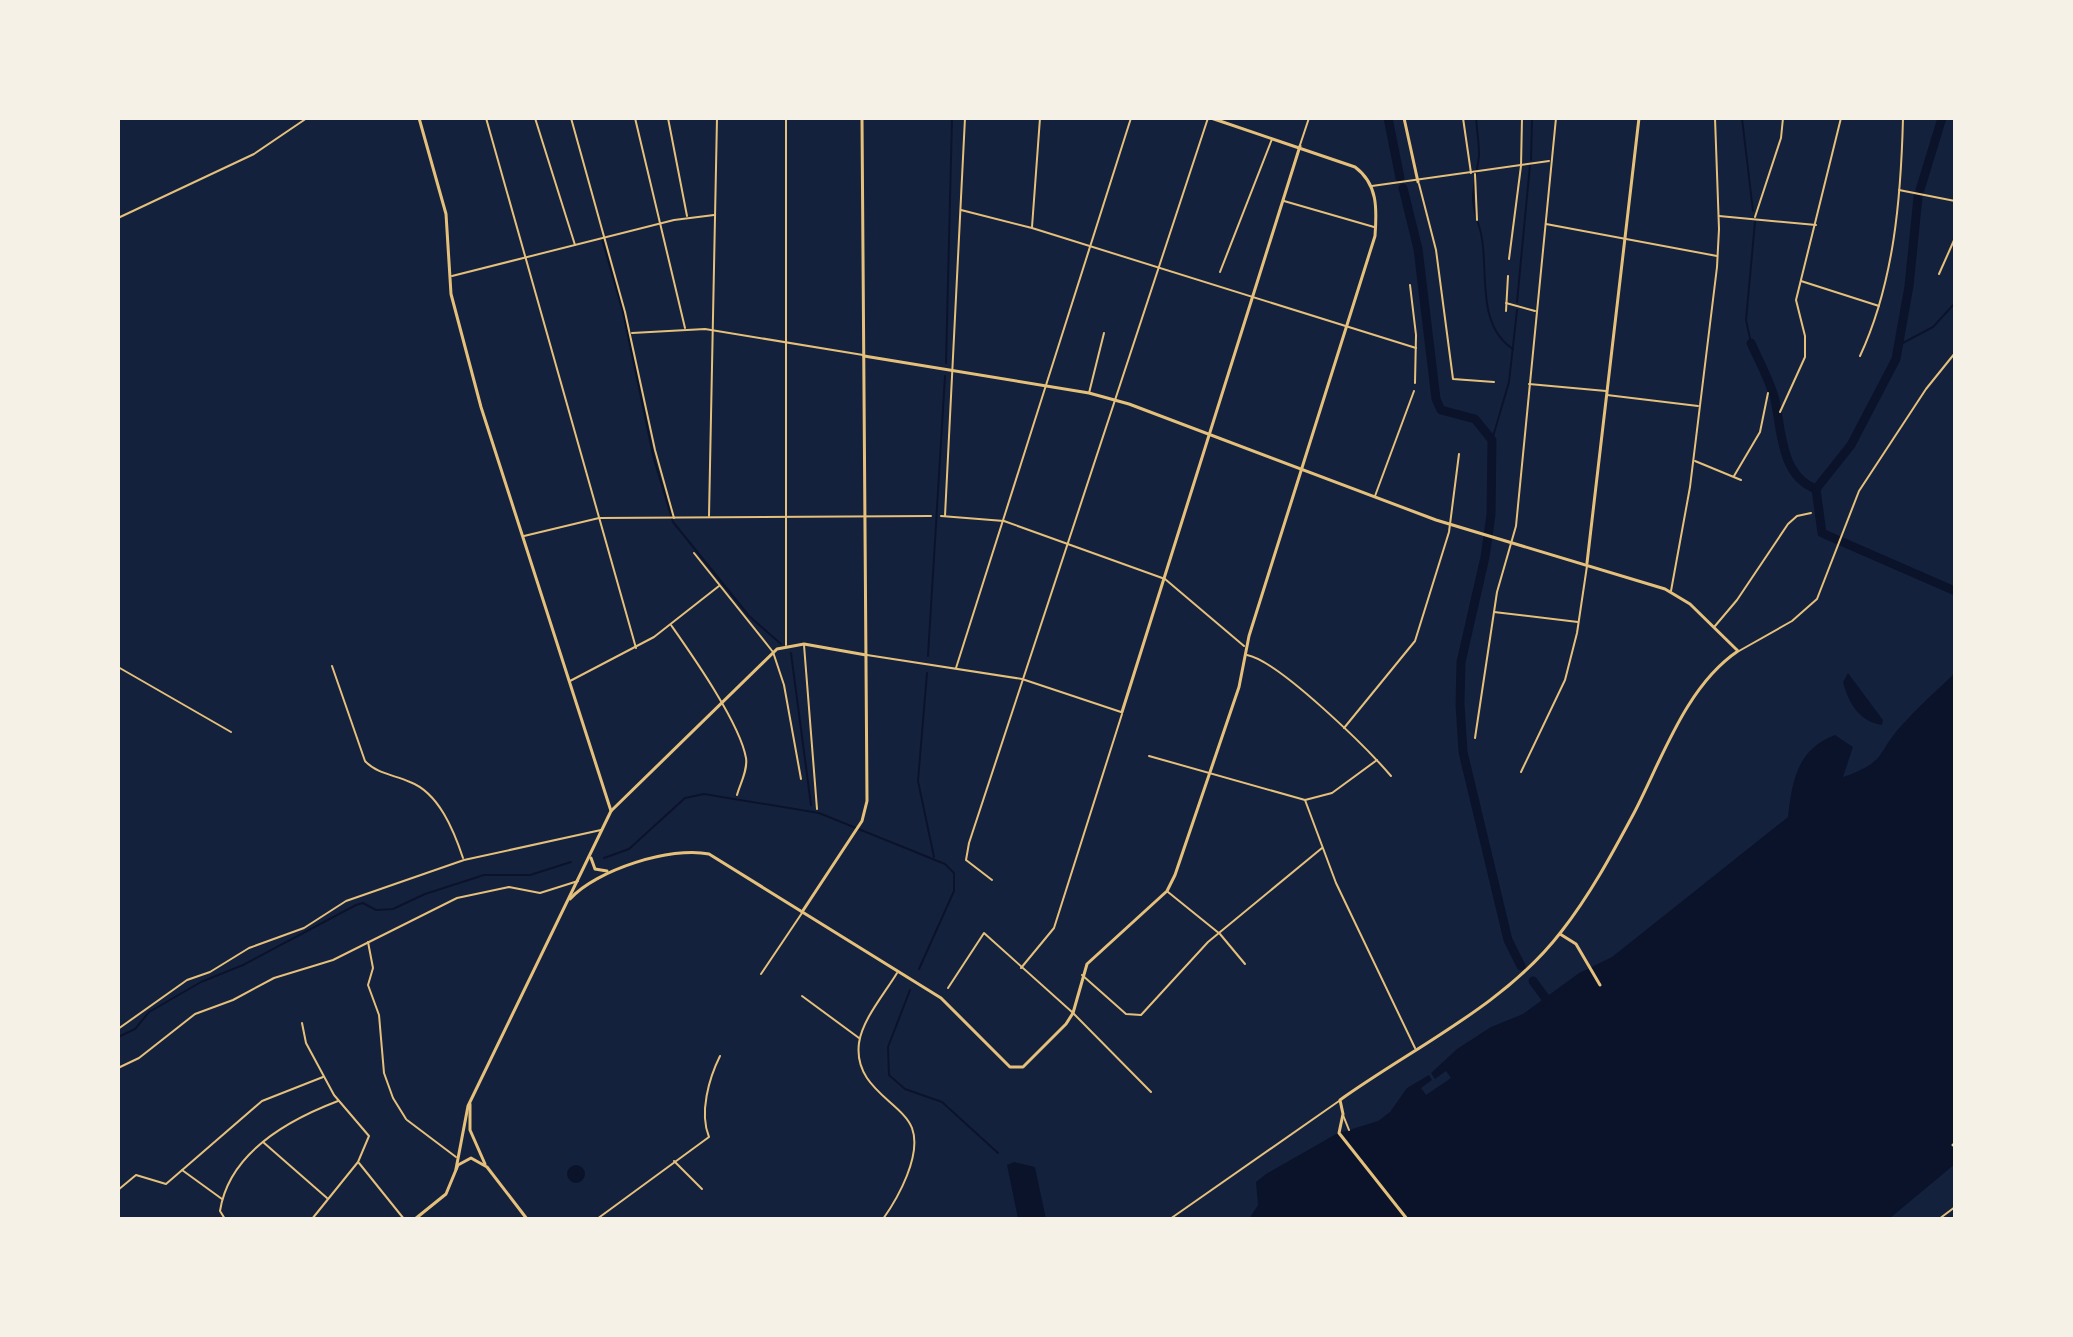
<svg xmlns="http://www.w3.org/2000/svg" width="2073" height="1337" viewBox="0 0 2073 1337" font-family="Arial,sans-serif">
	<style>
		.water { fill: #0b132b }
		.lines { fill: none; stroke-linecap: round; stroke-linejoin: round }
		.stream { stroke: #0b132b; stroke-width: 2 }
		.river { stroke: #0b132b; stroke-width: 9 }
		.pedestrian { stroke: #e5c07b; stroke-width: 2 }
		.minor { stroke: #e5c07b; stroke-width: 2 }
		.tertiary { stroke: #e5c07b; stroke-width: 3 }
		.secondary { stroke: #e5c07b; stroke-width: 3 }
		.primary { stroke: #e5c07b; stroke-width: 3 }
	</style>
	<rect width="100%" height="100%" fill="#14213d"/>
	<g class="water">
		<path d="M1848,673L1883,720L1882,725C1859,722 1848,702 1843,682Z"/>
		<path d="M1955,673V1164L1889,1219H1249L1258,1205L1256,1182L1266,1174L1336,1134L1378,1121L1390,1112L1407,1088L1429,1075L1432,1080L1421,1088L1426,1095L1451,1078L1446,1071L1435,1079L1431,1073L1457,1049L1491,1027L1523,1014L1579,973L1612,957L1788,817C1792,781 1797,749 1835,735L1853,747L1843,777C1888,761 1875,755 1901,726C1918,707 1937,690 1955,673Z"/>
		<path d="M1014,1162L1035,1167L1046,1219H1018L1007,1165Z"/>
		<circle cx="576" cy="1174" r="9"/>
	</g>
	<g class="lines">
		<g class="stream">
			<path d="M1476,118C1477,130 1479,143 1479,155C1478,170 1473,183 1473,198C1473,214 1480,224 1482,239C1488,274 1477,326 1513,349"/>
			<path d="M1742,118L1753,211"/>
			<path d="M1531,160L1532,118"/>
			<path d="M602,239L623,312L654,459L673,522L749,616L781,644"/>
			<path d="M1517,302L1530,165"/>
			<path d="M1751,343L1746,320L1755,222"/>
			<path d="M1899,345L1933,327L1955,303"/>
			<path d="M946,363L952,118"/>
			<path d="M1492,440L1509,382L1517,310"/>
			<path d="M791,653L811,805"/>
			<path d="M928,656L945,376"/>
			<path d="M927,673L918,781L934,857"/>
			<path d="M604,858L629,849L685,798L704,794L819,813L945,864L954,873V891L919,969"/>
			<path d="M910,990L888,1047L889,1075L905,1089L942,1102L998,1153"/>
			<path d="M118,1037L135,1029L149,1012L201,982L243,965L356,905L363,903L376,910L393,909L425,894L484,875H530L571,862"/>
		</g>
		<g class="river">
			<path d="M1388,118L1400,178"/>
			<path d="M1403,188L1418,249L1436,399L1441,410L1475,419L1492,440L1491,515L1485,557L1461,662L1460,704L1463,752L1508,940L1521,966"/>
			<path d="M1920,190L1942,118"/>
			<path d="M1751,343C1759,361 1768,377 1774,396C1782,427 1779,475 1816,489L1822,533L1955,591"/>
			<path d="M1816,489L1851,445L1896,359L1909,286L1918,197"/>
			<path d="M1533,981L1552,1007"/>
		</g>
		<g class="pedestrian">
			<path d="M368,942L373,968L368,985L379,1015L384,1073L393,1098L406,1119"/>
			<path d="M1021,968L1054,928L1122,714"/>
			<path d="M948,988L984,933L1072,1012"/>
			<path d="M674,1161L702,1189"/>
			<path d="M597,1219L709,1137C699,1113 709,1078 720,1056"/>
		</g>
		<g class="minor">
			<path d="M486,118L636,648"/>
			<path d="M535,118L575,245"/>
			<path d="M571,118L625,312L655,450L674,518"/>
			<path d="M635,118L685,328"/>
			<path d="M668,118L687,216"/>
			<path d="M786,118V645"/>
			<path d="M1463,118L1471,173"/>
			<path d="M1300,145L1309,118"/>
			<path d="M1475,174L1477,220"/>
			<path d="M1419,184L1436,250L1453,379L1494,382"/>
			<path d="M1372,186L1549,161"/>
			<path d="M1899,190L1955,201"/>
			<path d="M1284,201L1374,227"/>
			<path d="M961,210L1032,228L1416,348"/>
			<path d="M1719,216L1816,225"/>
			<path d="M1755,217L1781,138L1783,118"/>
			<path d="M118,218L254,154L307,118"/>
			<path d="M1546,224L1717,256"/>
			<path d="M1032,227L1040,118"/>
			<path d="M1509,259L1521,166L1522,118"/>
			<path d="M1220,272L1272,139"/>
			<path d="M1939,274L1955,238"/>
			<path d="M452,276L674,220L714,215"/>
			<path d="M1801,281L1879,306"/>
			<path d="M1410,285L1416,335L1415,383"/>
			<path d="M1506,303L1535,311"/>
			<path d="M1506,311L1508,276"/>
			<path d="M632,333L705,329L863,355"/>
			<path d="M1860,356C1894,283 1901,198 1903,118"/>
			<path d="M1529,384L1606,391"/>
			<path d="M1089,393L1104,333"/>
			<path d="M1607,395L1698,406"/>
			<path d="M1780,412L1805,357V336L1796,300L1841,118"/>
			<path d="M1695,461L1741,480"/>
			<path d="M1734,476L1760,432L1768,393"/>
			<path d="M1375,496L1414,391"/>
			<path d="M709,516L717,118"/>
			<path d="M941,516L1004,521L1165,579L1244,646"/>
			<path d="M945,516L965,118"/>
			<path d="M524,536L599,518L931,516"/>
			<path d="M694,553L773,652L784,685L801,779"/>
			<path d="M1671,591L1690,487L1717,267L1719,229L1715,118"/>
			<path d="M1494,612L1578,622"/>
			<path d="M671,625C692,655 740,723 746,758C748,770 740,784 737,795"/>
			<path d="M1715,626L1737,600L1788,524L1797,516L1811,513"/>
			<path d="M804,645L817,809"/>
			<path d="M1739,651L1792,621L1817,599L1859,491L1926,389L1955,353"/>
			<path d="M867,655L1022,679L1121,712"/>
			<path d="M1247,655C1279,661 1368,749 1391,776"/>
			<path d="M332,666L365,761C377,774 395,775 410,782C439,793 454,831 463,858"/>
			<path d="M118,667L231,732"/>
			<path d="M956,668L1131,118"/>
			<path d="M570,681L654,637L719,586"/>
			<path d="M1344,728L1415,641L1449,532L1459,454"/>
			<path d="M1475,738L1497,592L1516,526L1556,118"/>
			<path d="M1149,756L1305,800L1332,793L1377,760"/>
			<path d="M1521,772L1565,680L1577,633L1587,566"/>
			<path d="M1305,800L1336,883L1415,1048"/>
			<path d="M992,880L966,860L969,843L1208,118"/>
			<path d="M1168,892L1220,934L1245,964"/>
			<path d="M761,974L802,913"/>
			<path d="M1082,975L1126,1014L1141,1015L1208,942L1322,848"/>
			<path d="M802,996L859,1038"/>
			<path d="M1073,1013L1151,1092"/>
			<path d="M302,1023L306,1043L334,1095L369,1136L358,1162L312,1219"/>
			<path d="M118,1029L187,980L210,972L249,948L304,928L346,901L464,860L601,830"/>
			<path d="M118,1068L139,1058L195,1014L233,1000L274,978L333,960L457,898L509,887L540,893L578,881"/>
			<path d="M1343,1115L1349,1130"/>
			<path d="M407,1120L456,1157"/>
			<path d="M263,1142L327,1198"/>
			<path d="M359,1163L404,1219"/>
			<path d="M182,1170L222,1199"/>
			<path d="M118,1190L136,1175L166,1184L262,1101L323,1077"/>
			<path d="M225,1219L220,1211C229,1152 288,1120 338,1101"/>
			<path d="M883,1219C898,1198 922,1155 912,1128C902,1102 853,1088 859,1043C862,1020 885,993 897,973"/>
			<path d="M1170,1219L1339,1101"/>
			<path d="M1939,1219L1955,1207"/>
		</g>
		<g class="tertiary">
			<path d="M1404,118L1418,182"/>
			<path d="M864,356L1089,393L1129,404L1436,520L1665,589L1690,604L1738,651C1686,686 1662,759 1634,813C1612,854 1590,895 1561,932C1505,1005 1414,1047 1340,1100L1343,1114L1339,1133L1407,1219"/>
			<path d="M1587,563L1639,118"/>
			<path d="M1122,712L1300,146"/>
			<path d="M1560,934L1576,944L1600,985"/>
			<path d="M1953,1145L1955,1146"/>
		</g>
		<g class="secondary">
			<path d="M419,118L446,214L451,294L481,407L611,811"/>
			<path d="M591,858L595,869L607,871"/>
			<path d="M570,899C596,870 671,846 709,854L941,998L1010,1067H1023L1066,1024L1073,1013L1087,964L1167,891L1175,875L1239,687L1249,636L1375,236C1377,209 1378,184 1355,167L1211,118"/>
			<path d="M802,912L862,821L867,801L862,118"/>
			<path d="M470,1104V1130L485,1164"/>
			<path d="M456,1169L468,1106L611,811L777,649L804,644L866,655"/>
		</g>
		<path class="primary" d="M415,1219L446,1194L458,1165L471,1158L487,1167L527,1219"/>
	</g>
	<rect width="2073" height="1337" fill="none" stroke="#f6f1e7" stroke-width="240"/>
</svg>
